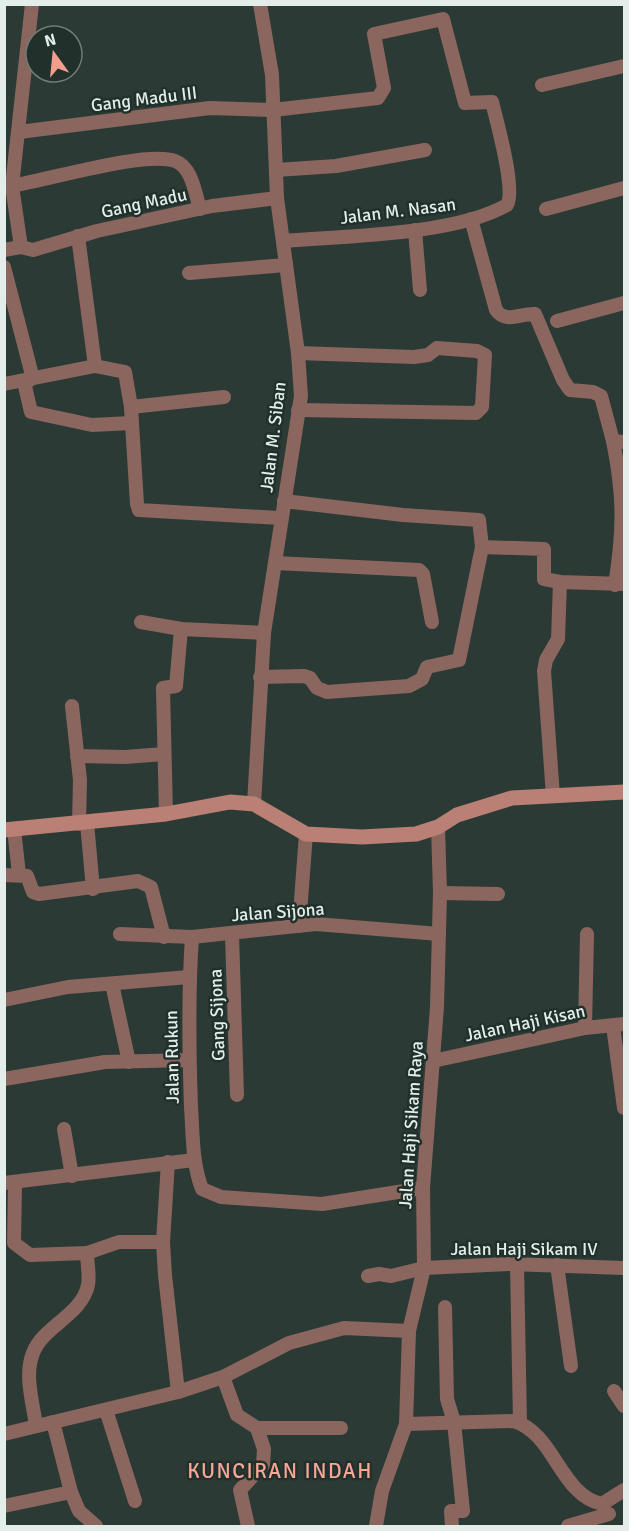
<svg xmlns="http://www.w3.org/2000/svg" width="629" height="1531" viewBox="0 0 629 1531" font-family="Signika,sans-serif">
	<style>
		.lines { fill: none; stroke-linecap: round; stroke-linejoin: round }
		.minor { stroke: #8b665f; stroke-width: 14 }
		.secondary { stroke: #ba8075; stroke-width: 15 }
		.labels { text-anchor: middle; stroke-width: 5; stroke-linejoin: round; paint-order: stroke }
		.street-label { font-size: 18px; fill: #e3ede9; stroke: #21302b }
		.quarter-label { font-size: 21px; letter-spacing: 1.5px; fill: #f8a797; stroke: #21302b }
	</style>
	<rect width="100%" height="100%" fill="#2b3a35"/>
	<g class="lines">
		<g class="minor">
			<path d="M542,85L624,66"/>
			<path d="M19,132L210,108L273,110L378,98L384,88L374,34L443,19L465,103L492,102C497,122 516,190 507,205C455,235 345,236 283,241"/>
			<path d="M276,170L336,166L425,150"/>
			<path d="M5,187C42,182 145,150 175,161C192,167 195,193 200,209"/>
			<path d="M546,209L624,188"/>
			<path d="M471,219L496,310C506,324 521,313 535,314L563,380L570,390L593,392L601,396L613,441L624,442"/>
			<path d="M415,230L420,290"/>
			<path d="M78,236L95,366"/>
			<path d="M21,247L12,186L32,4"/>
			<path d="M4,250L21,247L33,250L97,231L212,206L277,198"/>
			<path d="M4,267L32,375L30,380"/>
			<path d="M189,273L286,265"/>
			<path d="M557,321L624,303"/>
			<path d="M298,353L414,357L428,355L437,348L477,351L485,355L482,407L476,413L298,410"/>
			<path d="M24,382L31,412L92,425L131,423"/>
			<path d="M4,384L95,366L125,372L131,407L137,504L139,510L280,518"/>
			<path d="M131,407L224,397"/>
			<path d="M613,441C624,496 624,529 615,585"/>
			<path d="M284,501L403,515L479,520L482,547L544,549V579L560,582L624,584"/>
			<path d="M275,563L419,570L423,574L432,622"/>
			<path d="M141,622L181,629L264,633"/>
			<path d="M260,677L304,676L310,678L317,688L327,692L409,686L422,679L427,667L459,660L482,547"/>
			<path d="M72,706L80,780L79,824"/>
			<path d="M77,756L125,757L164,754"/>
			<path d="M553,796L544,671L546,660L558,639L560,582"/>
			<path d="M254,804L264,633L301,396L298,353L277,198L272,75L260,4"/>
			<path d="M166,814L163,688L176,686L181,629"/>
			<path d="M87,823L93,889"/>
			<path d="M14,829L19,874"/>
			<path d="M4,875L27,876L33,892L39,894L138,881L151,887L164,937"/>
			<path d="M440,893L498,894"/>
			<path d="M299,926L306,834"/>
			<path d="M120,934L192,937L316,924L439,934"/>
			<path d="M232,934L237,1095"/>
			<path d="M192,937C188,993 189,1050 191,1107C193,1135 192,1163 202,1189L221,1197L322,1204L423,1188"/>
			<path d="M112,984L129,1062"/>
			<path d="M4,1000L68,987L189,977"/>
			<path d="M613,1026L624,1108"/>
			<path d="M585,1028L587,934"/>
			<path d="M433,1061L585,1028L624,1024"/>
			<path d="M4,1079L105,1062L189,1060"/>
			<path d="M64,1129L72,1176"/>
			<path d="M4,1183L194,1160"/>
			<path d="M15,1183L14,1243L30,1255L87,1253L119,1242H163"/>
			<path d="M517,1264L520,1423"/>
			<path d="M557,1265L571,1366"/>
			<path d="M368,1276L379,1274L391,1276L424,1268L509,1264L624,1268"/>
			<path d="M445,1307L447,1399L454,1422L463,1511H451L452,1526"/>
			<path d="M614,1391L624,1406"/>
			<path d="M178,1392L223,1377"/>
			<path d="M106,1410L135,1501"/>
			<path d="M406,1424L514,1421C555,1434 560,1495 602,1504L624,1490"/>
			<path d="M36,1426C33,1403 24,1375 33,1353C43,1326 82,1315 88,1285C90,1275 87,1263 87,1253"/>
			<path d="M341,1428H257L237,1415L223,1377L289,1343L344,1328L409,1331"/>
			<path d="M4,1434L178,1392L165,1275L163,1242L168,1162"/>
			<path d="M71,1492L79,1511L96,1526"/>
			<path d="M4,1506L71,1492L53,1422"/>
			<path d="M248,1526L240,1490L263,1465L264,1449L257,1428"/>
			<path d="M376,1526L382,1491L406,1424L409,1331L424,1268L423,1188L437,1007L440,893L438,827"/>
			<path d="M568,1526L609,1514"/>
		</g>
		<path class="secondary" d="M4,830L166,814L230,802L254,804L306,834L362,837L416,834L438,827L457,815L512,798L624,792"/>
	</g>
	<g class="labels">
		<g class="street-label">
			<text transform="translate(144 99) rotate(-7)" y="6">Gang Madu III</text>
			<text transform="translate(144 203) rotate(-12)" y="6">Gang Madu</text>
			<text transform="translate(398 211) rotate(-7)" y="6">Jalan M. Nasan</text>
			<text transform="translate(273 437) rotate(-83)" y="6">Jalan M. Siban</text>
			<text transform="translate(278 912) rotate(-4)" y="6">Jalan Sijona</text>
			<text transform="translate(217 1015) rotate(-92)" y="6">Gang Sijona</text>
			<text transform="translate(525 1023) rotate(-12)" y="6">Jalan Haji Kisan</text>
			<text transform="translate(172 1057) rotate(-91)" y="6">Jalan Rukun</text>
			<text transform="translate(411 1125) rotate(-86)" y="6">Jalan Haji Sikam Raya</text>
			<text x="524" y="1255">Jalan Haji Sikam IV</text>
		</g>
		<g class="quarter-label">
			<text x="280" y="1478">KUNCIRAN INDAH</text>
		</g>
	</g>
	<rect width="629" height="1531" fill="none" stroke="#e3ede9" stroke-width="12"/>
	<g transform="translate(54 54) rotate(345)"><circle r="28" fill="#21302b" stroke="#6f7c77" stroke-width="1.5"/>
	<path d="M0-4.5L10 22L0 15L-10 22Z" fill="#f49d8d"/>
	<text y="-9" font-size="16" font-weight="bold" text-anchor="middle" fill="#e3ede9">N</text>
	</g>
</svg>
